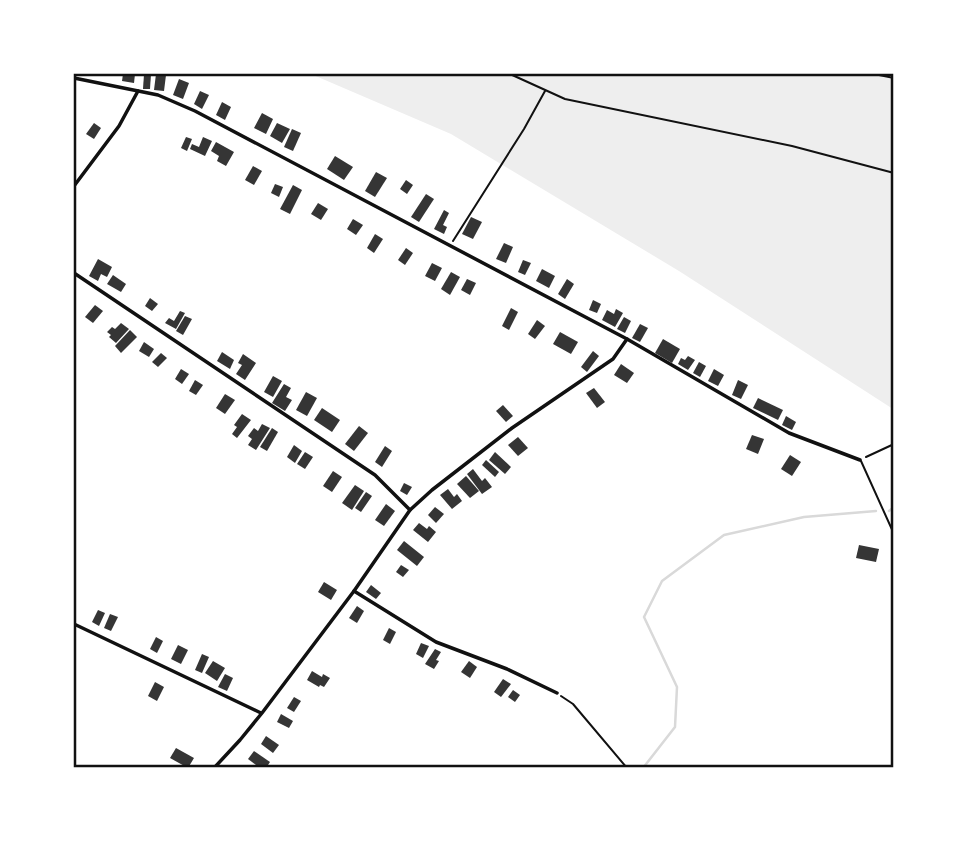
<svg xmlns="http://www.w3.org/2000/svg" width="967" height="841" viewBox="0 0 967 841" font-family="Raleway,sans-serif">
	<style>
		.green { fill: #eee }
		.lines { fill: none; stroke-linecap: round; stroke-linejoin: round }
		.stream { stroke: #d9d9d9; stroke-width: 2.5 }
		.building { fill: #353535 }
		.path { stroke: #111; stroke-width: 2 }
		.service { stroke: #111; stroke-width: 2 }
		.minor { stroke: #111; stroke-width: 3.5 }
		.neatline { fill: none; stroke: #111; stroke-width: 2.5 }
	</style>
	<rect width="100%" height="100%" fill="#fff"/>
	<path class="green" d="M311,74H893V409L679,271L451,134Z"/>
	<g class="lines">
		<g class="stream">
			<path d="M889,511L894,507"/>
			<path d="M643,768L675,727L677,687L644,617L662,581L724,535L804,517L876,511"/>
		</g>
	</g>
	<g class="building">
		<path d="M123,74H135L134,83L122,81Z"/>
		<path d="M144,74H151L150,89H143Z"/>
		<path d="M156,74L166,75L164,91L154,90Z"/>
		<path d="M179,79L189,83L183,99L173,95Z"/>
		<path d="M200,91L209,95L202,109L194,104Z"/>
		<path d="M222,102L231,107L225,120L216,115Z"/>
		<path d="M262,113L273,119L266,134L254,128Z"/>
		<path d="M94,123L101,128L94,139L86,134Z"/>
		<path d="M277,123L290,129L282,143L270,136Z"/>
		<path d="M292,129L301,133L293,151L284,147Z"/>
		<path d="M186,137L192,139L187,151L181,148Z"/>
		<path d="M203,137L212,141L205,156L190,149L192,144L199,147Z"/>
		<path d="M216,142L234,152L226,166L217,161L219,156L211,151Z"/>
		<path d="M335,156L353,167L344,180L327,169Z"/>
		<path d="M253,166L262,171L254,185L245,180Z"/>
		<path d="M376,172L387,178L375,197L365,191Z"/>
		<path d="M406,180L413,185L407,194L400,189Z"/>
		<path d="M275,184L283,187L279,197L271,193Z"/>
		<path d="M293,185L302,190L290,214L280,209Z"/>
		<path d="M426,194L434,199L419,222L411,217Z"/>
		<path d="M318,203L328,209L321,220L311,214Z"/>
		<path d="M444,210L449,213L443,225L447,227L444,234L434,229Z"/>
		<path d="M471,217L482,222L473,239L462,234Z"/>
		<path d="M353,219L363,225L356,235L347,229Z"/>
		<path d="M375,234L383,239L374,253L367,248Z"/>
		<path d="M504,243L513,247L506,263L496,259Z"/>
		<path d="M406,248L413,253L405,265L398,260Z"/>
		<path d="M98,259L112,267L107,277L101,274L98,281L89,276Z"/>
		<path d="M523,260L531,263L525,275L518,272Z"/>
		<path d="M432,263L442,268L435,281L425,276Z"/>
		<path d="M542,269L555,276L549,288L536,281Z"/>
		<path d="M451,272L460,277L450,295L441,289Z"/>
		<path d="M113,275L126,284L121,292L107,284Z"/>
		<path d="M467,279L476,283L470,295L461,290Z"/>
		<path d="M567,279L574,284L565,299L558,294Z"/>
		<path d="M150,298L158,304L152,311L145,306Z"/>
		<path d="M593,300L601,304L597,313L589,310Z"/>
		<path d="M95,305L103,311L93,323L85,317Z"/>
		<path d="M511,308L518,312L509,330L502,326Z"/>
		<path d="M616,309L623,313L615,327L602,320L607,310L614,314Z"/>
		<path d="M180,311L185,313L176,329L165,323L169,318L174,321Z"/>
		<path d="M185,316L192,319L183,335L176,331Z"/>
		<path d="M624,317L631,321L625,333L617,329Z"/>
		<path d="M537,320L545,326L535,339L528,334Z"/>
		<path d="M121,323L129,329L116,343L109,337L111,335L107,332L112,327L115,329Z"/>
		<path d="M640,324L648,328L640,342L632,338Z"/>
		<path d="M130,330L137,337L121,353L115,346Z"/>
		<path d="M560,332L578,342L571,354L553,344Z"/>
		<path d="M663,339L680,349L672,363L655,353Z"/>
		<path d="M144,342L154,349L149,357L139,351Z"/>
		<path d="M593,351L599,356L587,372L581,367Z"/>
		<path d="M222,352L234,360L230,369L217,361Z"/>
		<path d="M161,353L167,358L158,367L152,362Z"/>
		<path d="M243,354L256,363L245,380L236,374L242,365L238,363Z"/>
		<path d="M688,356L695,360L688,370L678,364L681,358L685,360Z"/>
		<path d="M699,362L706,366L700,377L693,373Z"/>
		<path d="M621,364L634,373L627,383L614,375Z"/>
		<path d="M181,369L189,374L182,384L175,379Z"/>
		<path d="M714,369L724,375L718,386L708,381Z"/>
		<path d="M273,376L282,381L273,397L264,392Z"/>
		<path d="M195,380L203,385L196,395L189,391Z"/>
		<path d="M738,380L748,385L741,399L732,395Z"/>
		<path d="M284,384L291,388L286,397L292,400L285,411L272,403Z"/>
		<path d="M594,388L605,402L597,408L586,393Z"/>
		<path d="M306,392L317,398L307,416L296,410Z"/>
		<path d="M225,394L235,400L225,414L216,408Z"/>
		<path d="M758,398L783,410L778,420L753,408Z"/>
		<path d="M503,405L513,416L506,422L496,411Z"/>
		<path d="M322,408L340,420L332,432L314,420Z"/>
		<path d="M242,414L251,420L237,438L232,434L237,427L234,425Z"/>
		<path d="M786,416L796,422L792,430L782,425Z"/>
		<path d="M262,424L270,428L256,450L248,445L252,439L248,436L254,428L258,431Z"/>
		<path d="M359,426L368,433L354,451L345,444Z"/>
		<path d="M272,428L278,432L267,451L260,447Z"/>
		<path d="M752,435L764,439L758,454L746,449Z"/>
		<path d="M518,437L528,448L518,456L508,445Z"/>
		<path d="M294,445L302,451L295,463L287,457Z"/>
		<path d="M385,446L392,451L382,467L375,462Z"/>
		<path d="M305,452L313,457L305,469L297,464Z"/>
		<path d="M495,452L511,467L505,474L489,460Z"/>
		<path d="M790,455L801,462L792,476L781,469Z"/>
		<path d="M486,460L499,472L495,477L482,465Z"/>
		<path d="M473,469L482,481L485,478L492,487L482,494L467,474Z"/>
		<path d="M333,471L342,477L332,492L323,486Z"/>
		<path d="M466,476L479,491L470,498L457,484Z"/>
		<path d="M404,483L412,487L407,495L400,491Z"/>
		<path d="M355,485L364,491L352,510L342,503Z"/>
		<path d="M448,489L454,497L457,494L462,501L452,509L440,495Z"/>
		<path d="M366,492L372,496L361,512L355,508Z"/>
		<path d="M386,504L395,511L384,526L375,520Z"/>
		<path d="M435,507L444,514L436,523L428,515Z"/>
		<path d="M419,523L427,529L429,526L436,532L428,542L413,530Z"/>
		<path d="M404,541L424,557L417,566L397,550Z"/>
		<path d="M859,545L879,549L876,562L856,558Z"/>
		<path d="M401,565L409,570L403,577L396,572Z"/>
		<path d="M324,582L337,590L331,600L318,592Z"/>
		<path d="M371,585L381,593L376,599L366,592Z"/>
		<path d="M357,606L364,611L357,623L349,618Z"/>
		<path d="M98,610L105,613L99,626L92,622Z"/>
		<path d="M110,614L118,617L111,631L104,628Z"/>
		<path d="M389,628L396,632L390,644L383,640Z"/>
		<path d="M156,637L163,641L157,653L150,649Z"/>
		<path d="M421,643L429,646L423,658L416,654Z"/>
		<path d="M178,645L188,650L181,664L171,659Z"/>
		<path d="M435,649L441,652L436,660L439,661L434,669L425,664Z"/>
		<path d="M202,654L209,657L202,673L195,670Z"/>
		<path d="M213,661L225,668L217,681L205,673Z"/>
		<path d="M469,661L477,667L470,678L461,672Z"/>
		<path d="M312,671L322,677L323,674L330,678L324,687L320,685L319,687L307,680Z"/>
		<path d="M225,674L233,678L227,691L218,687Z"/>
		<path d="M503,679L511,684L501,697L494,692Z"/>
		<path d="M155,682L164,687L157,701L148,696Z"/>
		<path d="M513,690L520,695L515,702L508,697Z"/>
		<path d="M294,697L301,701L294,712L287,708Z"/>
		<path d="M281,714L293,721L289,728L277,722Z"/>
		<path d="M266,736L279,745L273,753L261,744Z"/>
		<path d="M176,748L194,758L188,768L170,758Z"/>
		<path d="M254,751L270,762L266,768H260L248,759Z"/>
	</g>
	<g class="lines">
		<g class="path">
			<path d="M510,74L565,99L792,146L894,173"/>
			<path d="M874,74L894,78"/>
			<path d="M453,241L524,129L545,91"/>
			<path d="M866,457L894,444"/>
			<path d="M561,696L573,704L627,768"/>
		</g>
		<path class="service" d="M861,461L894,534"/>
		<g class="minor">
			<path d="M74,78L158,95L195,111L627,339L789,433L860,460"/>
			<path d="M74,186L119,126L138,91"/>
			<path d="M74,273L375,475L410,510"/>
			<path d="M354,591L436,642L507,669L557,693"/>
			<path d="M74,624L261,713"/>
			<path d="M214,768L240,740L262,713L354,591L410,510L432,490L512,428L613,359L627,339"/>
		</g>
	</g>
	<rect width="967" height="841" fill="none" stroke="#ffffff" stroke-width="150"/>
	<rect x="75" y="75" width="817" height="691" class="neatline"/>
</svg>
